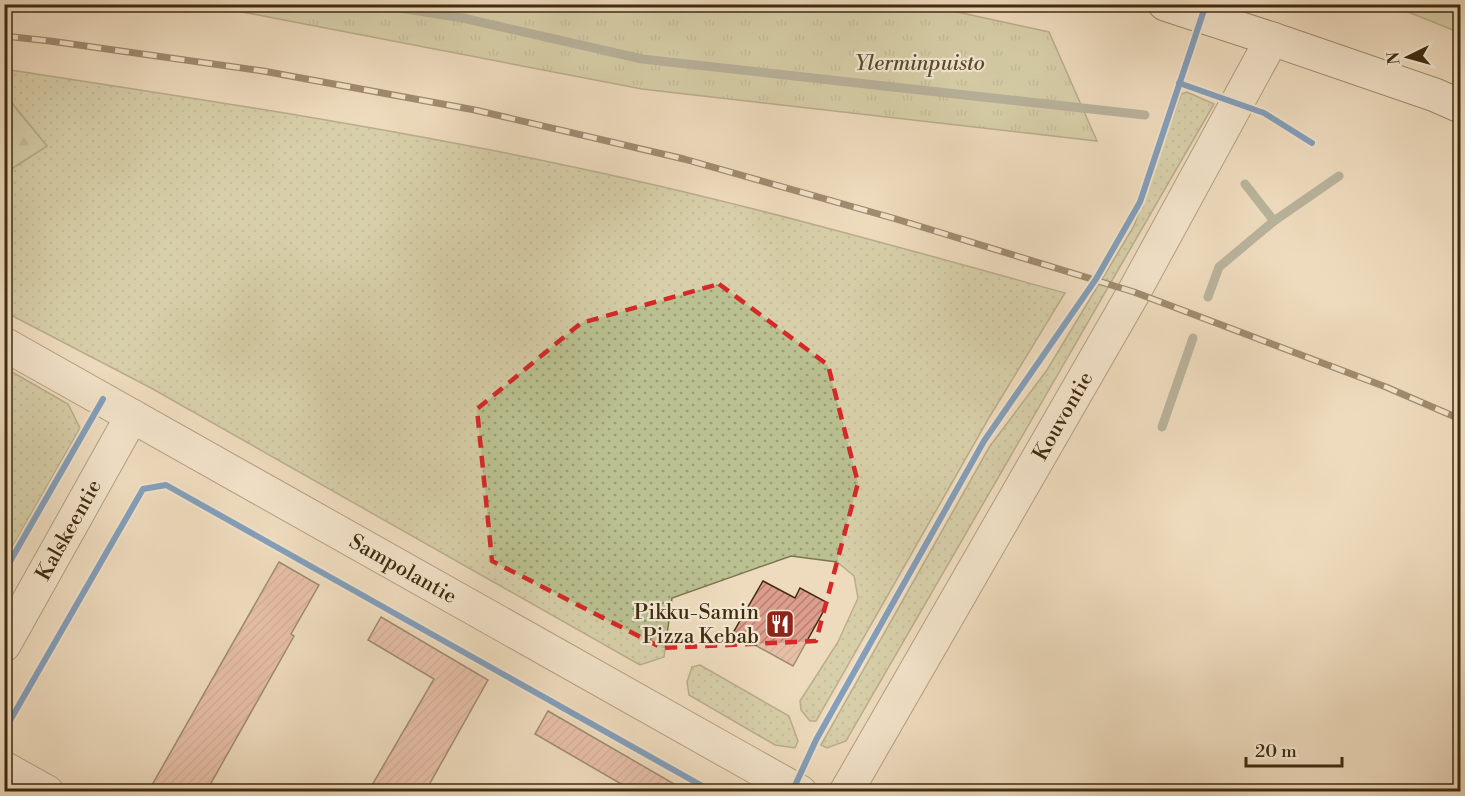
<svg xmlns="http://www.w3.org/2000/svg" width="1465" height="796" viewBox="0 0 1465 796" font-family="'Libre Bodoni',serif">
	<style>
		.grass { fill: url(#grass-dots); stroke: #7c7650; stroke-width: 1.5 }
		.forest { fill: url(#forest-firs); stroke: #7c7650; stroke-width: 1.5 }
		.park { fill: url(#park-tufts); stroke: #7c7650; stroke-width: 1.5 }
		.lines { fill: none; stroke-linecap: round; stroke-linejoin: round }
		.stream { stroke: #758271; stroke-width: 9 }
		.building { fill: url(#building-hatch); stroke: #3f2c0f; stroke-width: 1.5 }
		.minor-casing { stroke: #6b583a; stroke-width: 35 }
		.tertiary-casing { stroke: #6b583a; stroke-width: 35 }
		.secondary-casing { stroke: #3f2c0f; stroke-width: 35 }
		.minor { stroke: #f4e8d4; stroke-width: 33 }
		.tertiary { stroke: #f4e8d4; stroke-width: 33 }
		.secondary { stroke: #f4e8d4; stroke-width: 33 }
		.rail-casing { stroke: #3f2c0f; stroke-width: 7 }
		.rail { stroke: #f4e8d4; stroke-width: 4.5; stroke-dasharray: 14; stroke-linecap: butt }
		.cycleway-casing { stroke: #f4e8d4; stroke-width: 10 }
		.cycleway { stroke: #0057b8; stroke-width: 6 }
		.marked { fill: none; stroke: #d62828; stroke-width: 4.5; stroke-dasharray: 12 8; stroke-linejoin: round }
		.labels { text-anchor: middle; stroke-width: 4.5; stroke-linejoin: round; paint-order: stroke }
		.park-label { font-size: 21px; font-style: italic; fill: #584a29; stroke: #f4e8d4 }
		.street-label { font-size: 21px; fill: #3f2c0f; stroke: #f4e8d4 }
		.poi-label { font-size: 21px; fill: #3f2c0f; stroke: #f4e8d4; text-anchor: end }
	</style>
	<defs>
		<pattern id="grass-dots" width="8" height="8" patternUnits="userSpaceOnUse" patternTransform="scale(1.5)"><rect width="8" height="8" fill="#bac090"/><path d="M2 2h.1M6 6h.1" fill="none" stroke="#999c74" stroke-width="1.8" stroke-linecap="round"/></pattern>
		<pattern id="forest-firs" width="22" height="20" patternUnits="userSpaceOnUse" patternTransform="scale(1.5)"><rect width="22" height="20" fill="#bac090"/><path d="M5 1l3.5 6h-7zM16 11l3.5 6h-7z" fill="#999c74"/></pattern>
		<pattern id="park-tufts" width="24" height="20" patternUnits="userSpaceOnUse" patternTransform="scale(1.5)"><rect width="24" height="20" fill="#bac090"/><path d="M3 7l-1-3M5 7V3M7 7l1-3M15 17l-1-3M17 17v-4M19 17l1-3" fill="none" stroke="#999c74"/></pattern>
		<pattern id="building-hatch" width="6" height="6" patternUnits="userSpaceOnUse" patternTransform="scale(1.5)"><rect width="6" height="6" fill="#dd9d8d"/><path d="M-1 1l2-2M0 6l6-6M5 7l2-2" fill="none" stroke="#b58072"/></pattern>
	</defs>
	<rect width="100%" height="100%" fill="#eedbbd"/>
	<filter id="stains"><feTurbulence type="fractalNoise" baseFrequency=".00333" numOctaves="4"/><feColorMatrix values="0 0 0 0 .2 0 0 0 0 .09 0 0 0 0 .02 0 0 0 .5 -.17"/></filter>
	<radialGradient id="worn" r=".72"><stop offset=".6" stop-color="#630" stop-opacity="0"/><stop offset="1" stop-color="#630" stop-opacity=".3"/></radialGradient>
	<g class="grass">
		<path d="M4,69C206,100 407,130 606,174C761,208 913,251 1065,293L990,416L816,721H810L801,710L800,701L838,642L858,598L854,576L837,562L791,556L672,598L664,657L640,665L151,388L5,312V173L47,146L5,94Z"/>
		<path d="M1187,92L1214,104L846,741L827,748L821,745L990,446L1047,370L1134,226L1181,94Z"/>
		<path d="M5,368L68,404L80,428L5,560Z"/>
		<path d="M700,665L789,716L798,741L795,748L775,745L689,695L687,682L692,667Z"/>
	</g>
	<path class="forest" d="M4,94L47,146L5,173H4Z"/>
	<g class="park">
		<path d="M206,5L921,4L1049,32L1097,141L642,89Z"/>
		<path d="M1391,5H1460V33Z"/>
	</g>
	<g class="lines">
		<g class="stream">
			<path d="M374,4L463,18L642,59L1145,115"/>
			<path d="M1274,221L1339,176"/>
			<path d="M1208,297L1219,267L1274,221L1245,184"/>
			<path d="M1162,427L1193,338"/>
		</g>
	</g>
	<g class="building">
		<path d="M279,562L319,585L291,634L294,636L206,792H148Z"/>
		<path d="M763,581L795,598L800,588L828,603L793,666L733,633Z"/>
		<path d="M381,617L488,680L425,792H368L434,679L368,640Z"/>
		<path d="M548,711L688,792H635L535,734Z"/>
	</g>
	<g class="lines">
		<g class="minor-casing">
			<g id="minor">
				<path id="s1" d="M4,645L132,416"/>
				<path d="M4,768L47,792"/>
				<path id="s2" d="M846,792L1134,292L1272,39"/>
			</g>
		</g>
		<g class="tertiary-casing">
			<g id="tertiary">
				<path id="s3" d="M4,344L800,792"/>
			</g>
		</g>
		<g class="secondary-casing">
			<path id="secondary" d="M1165,4L1272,39L1435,95L1460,106"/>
		</g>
		<use href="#minor" class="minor"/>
		<use href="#tertiary" class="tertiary"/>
		<use href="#secondary" class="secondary"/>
		<g class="rail-casing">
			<path id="rail" d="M4,36L50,41L263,71L475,110L684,159L896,219L1134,292L1386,387L1460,419"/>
		</g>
		<use href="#rail" class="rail"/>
		<g class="cycleway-casing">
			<g id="cycleway">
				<path d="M1179,83L1264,113L1312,143"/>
				<path d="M4,572L103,399"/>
				<path d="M4,731L143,489L166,485L713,792"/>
				<path d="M792,792L816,740L984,441L1096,279L1140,202L1206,4"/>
			</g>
		</g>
		<use href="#cycleway" class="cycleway"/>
	</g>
	<path d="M0 0H1465V796H0ZM719,284L828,365L858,483L816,641L662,648L492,561L477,409L581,323Z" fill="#eedbbd" fill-opacity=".55" fill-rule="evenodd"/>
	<path class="marked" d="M719,284L828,365L858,483L816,641L662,648L492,561L477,409L581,323Z"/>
	<defs>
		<g id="restaurant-square" transform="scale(1.5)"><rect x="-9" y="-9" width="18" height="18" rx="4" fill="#8f2418" stroke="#f4e8d4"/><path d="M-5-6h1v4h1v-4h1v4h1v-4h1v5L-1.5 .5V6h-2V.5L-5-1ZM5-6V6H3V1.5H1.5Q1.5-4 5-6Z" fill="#fff"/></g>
	</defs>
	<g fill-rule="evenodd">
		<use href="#restaurant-square" x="780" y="624"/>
	</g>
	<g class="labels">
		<g class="park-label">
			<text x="920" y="70">Ylerminpuisto</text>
		</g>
		<g class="street-label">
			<text dy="7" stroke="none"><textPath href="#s2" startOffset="434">Kouvontie</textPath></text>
			<text dy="7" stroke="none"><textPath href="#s1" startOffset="132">Kalskeentie</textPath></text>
			<text dy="7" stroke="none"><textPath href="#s3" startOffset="458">Sampolantie</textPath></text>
		</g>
		<g class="poi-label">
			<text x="759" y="619">Pikku-Samin<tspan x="759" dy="24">Pizza Kebab</tspan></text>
		</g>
	</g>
	<rect width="1465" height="796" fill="none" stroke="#eedbbd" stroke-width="24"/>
	<rect x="6" y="6" width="1453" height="784" fill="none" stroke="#3f2c0f" stroke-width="3"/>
	<rect x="12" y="12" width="1441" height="772" fill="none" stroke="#3f2c0f" stroke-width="1.5"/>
	<g transform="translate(1408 57) rotate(265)" stroke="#f4e8d4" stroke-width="4.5" paint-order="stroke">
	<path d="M0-4.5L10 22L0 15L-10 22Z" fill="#3f2c0f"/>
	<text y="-9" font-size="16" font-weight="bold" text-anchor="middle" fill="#3f2c0f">N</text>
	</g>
	<path d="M1246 757v9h96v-9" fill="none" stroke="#3f2c0f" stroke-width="3"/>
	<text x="1255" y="757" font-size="18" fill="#3f2c0f" stroke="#f4e8d4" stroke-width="4.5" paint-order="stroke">20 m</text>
	<rect width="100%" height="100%" filter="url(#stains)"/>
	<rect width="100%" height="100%" fill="url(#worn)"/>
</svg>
